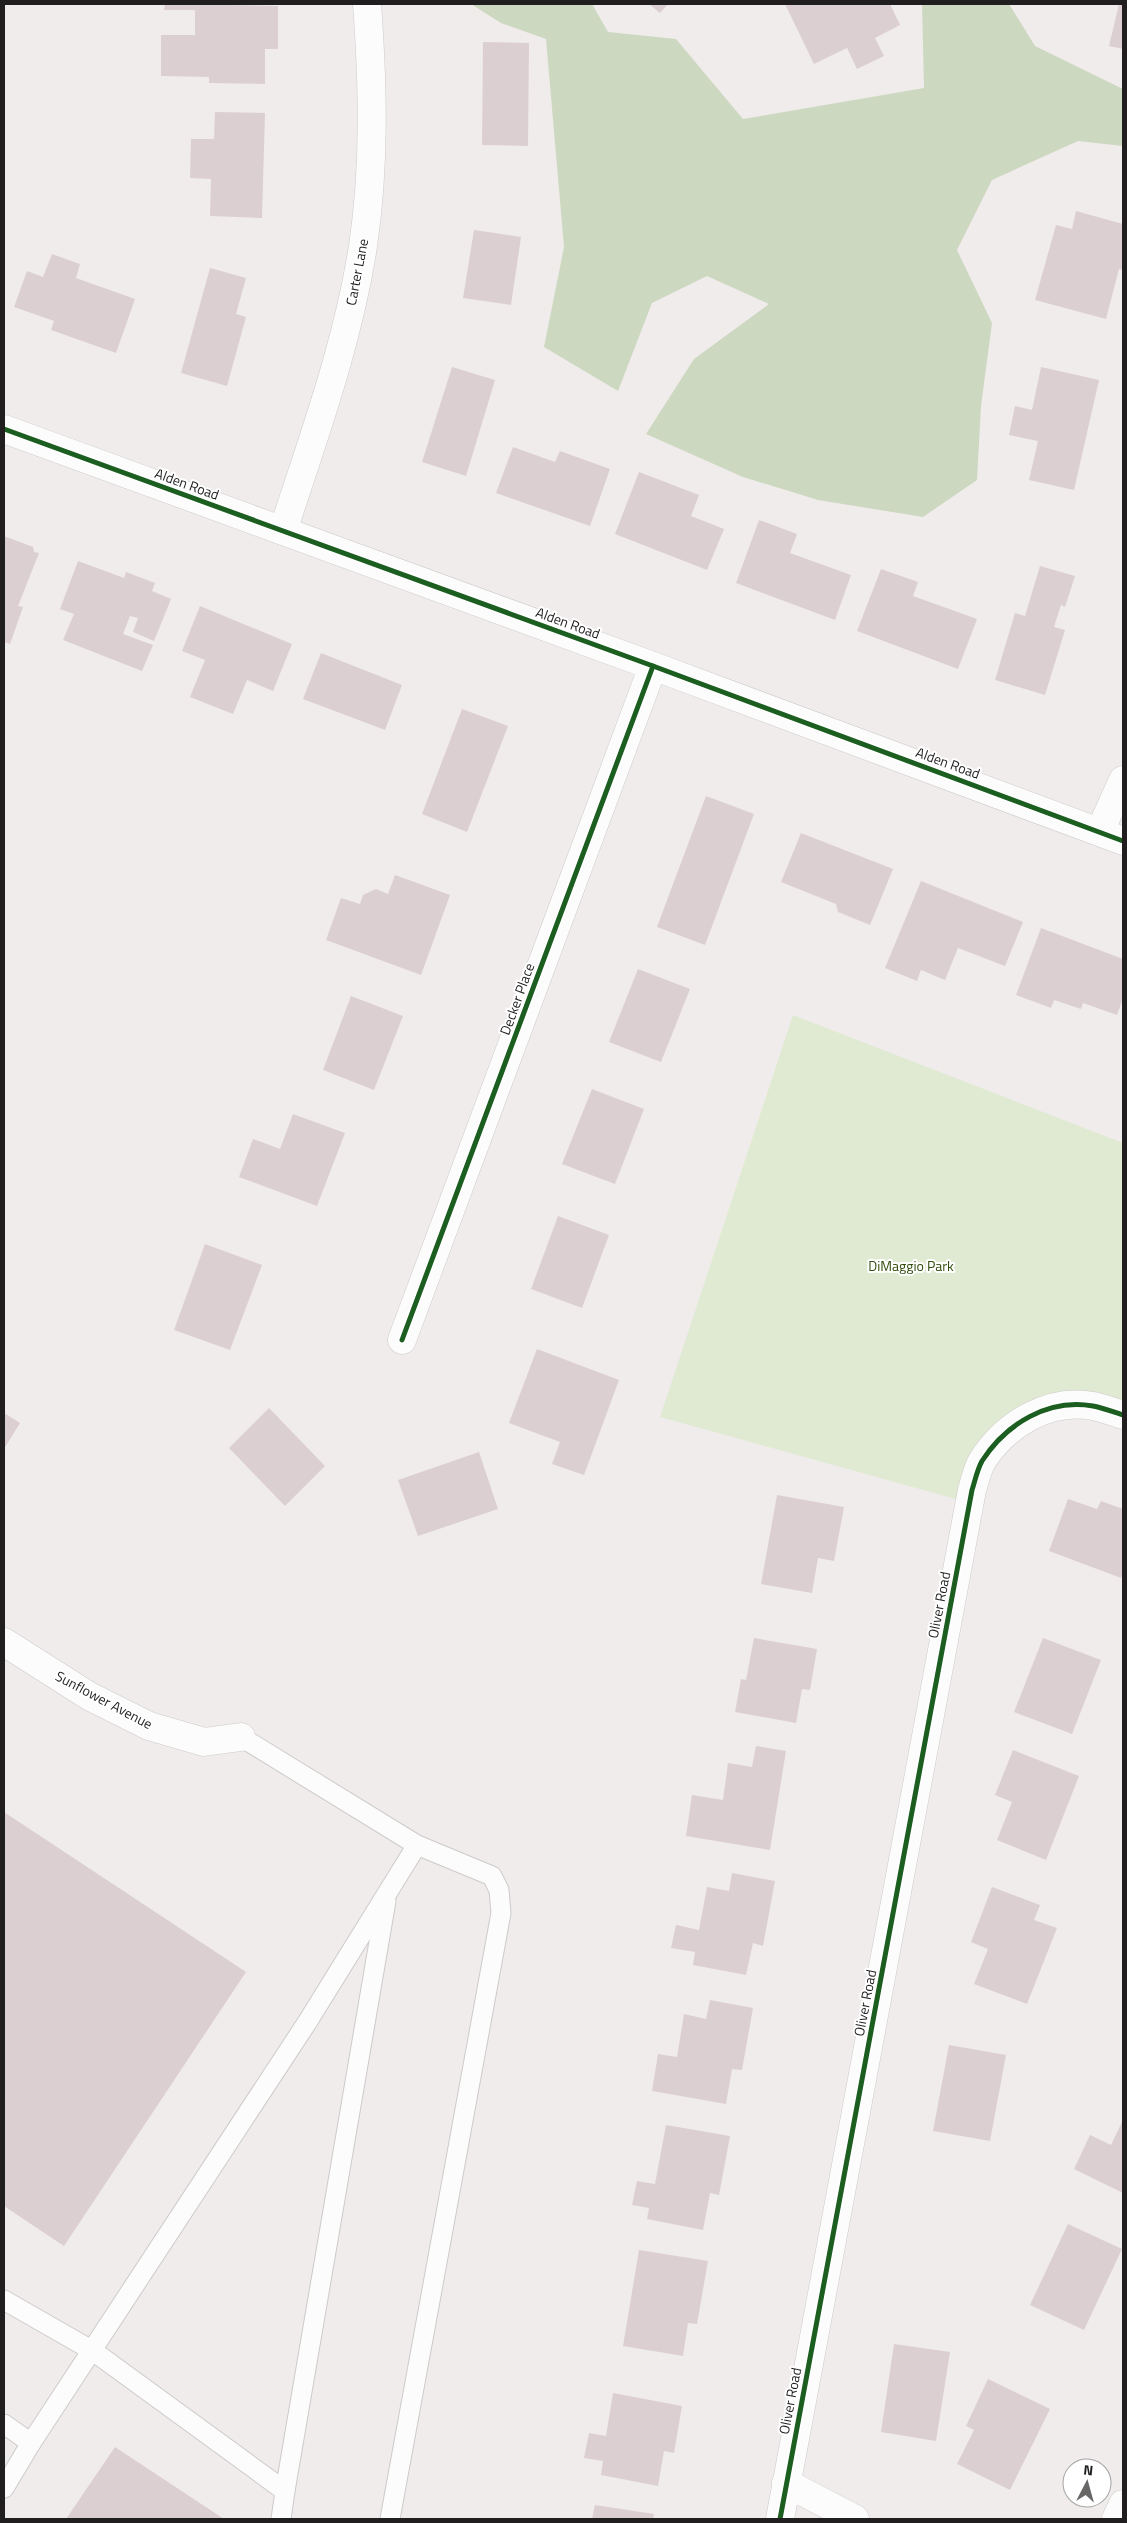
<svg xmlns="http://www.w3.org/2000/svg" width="1127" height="2523" viewBox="0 0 1127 2523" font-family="'Titillium Web',sans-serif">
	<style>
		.green { fill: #e0ead3 }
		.forest { fill: #cdd8c0 }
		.building { fill: #dccfd2 }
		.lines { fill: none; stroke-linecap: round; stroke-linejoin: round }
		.service-casing { stroke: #cdcaca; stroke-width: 21 }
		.minor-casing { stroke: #cdcaca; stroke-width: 29 }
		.service { stroke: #fdfcfc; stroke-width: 19 }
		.minor { stroke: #fdfcfc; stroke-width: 28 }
		.cycleway-casing { stroke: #fff; stroke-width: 8 }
		.cycleway { stroke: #1b5e20; stroke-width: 5 }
		.labels { text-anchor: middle; stroke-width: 4; stroke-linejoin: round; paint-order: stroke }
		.street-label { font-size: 14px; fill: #201e1e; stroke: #fff }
		.park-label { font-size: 14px; fill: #324d0d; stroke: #fff }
	</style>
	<rect width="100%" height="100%" fill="#f0ecec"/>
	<path class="green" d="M793,1015L1123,1143V1415L1028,1416L970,1503L660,1417Z"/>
	<path class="forest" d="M471,4H592L608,32L676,39L743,119L924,88L922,4H1009L1035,46L1123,89V146L1078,141L992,180L957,250L992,323L981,406L977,480L923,517L818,500L743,477L646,434L694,359L769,304L707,276L652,303L618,391L544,347L564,247L546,39L501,23Z"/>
	<g class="building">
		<path d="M165,4L278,6V49H265V84L209,83V77L161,76V35H195V10H164Z"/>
		<path d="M649,4H668L660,13Z"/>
		<path d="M785,4H890L900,25L875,38L884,56L857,69L847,48L814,64Z"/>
		<path d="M1119,4H1123V49L1109,46Z"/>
		<path d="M483,42L529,43L528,146L482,145Z"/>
		<path d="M215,112L265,113L262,218L210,216L211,179L190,178L191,139H214Z"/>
		<path d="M1076,211L1123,224V270L1119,269L1106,319L1035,300L1056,225L1072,229Z"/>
		<path d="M474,230L521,237L511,305L463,298Z"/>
		<path d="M52,254L80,264L76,278L135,299L116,353L51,330L54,321L14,307L27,271L43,277Z"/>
		<path d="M210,268L246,278L236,314L246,317L227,386L181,373Z"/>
		<path d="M452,367L495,380L466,476L422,462Z"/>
		<path d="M1041,367L1099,380L1074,490L1029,480L1038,441L1009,435L1015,406L1032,410Z"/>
		<path d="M513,447L555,462L560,451L610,469L590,526L496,493Z"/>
		<path d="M639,472L699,495L691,516L724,529L707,570L615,534Z"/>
		<path d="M759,520L797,534L790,553L851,575L835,620L736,583Z"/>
		<path d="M4,536L33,547L34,552L39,553L18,606L23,607L10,644L4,642Z"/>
		<path d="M78,561L124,578L126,572L155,583L152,591L171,599L154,641L133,632L138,618L130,616L123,634L153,645L142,671L63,640L74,614L60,609Z"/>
		<path d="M1040,566L1075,576L1065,607L1061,605L1054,627L1065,630L1045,695L995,680L1015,613L1025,616Z"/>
		<path d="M881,569L918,582L913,596L977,619L958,669L857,631Z"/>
		<path d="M200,606L292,644L273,691L247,680L233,714L190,697L205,660L182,651Z"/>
		<path d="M321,653L402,685L385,730L303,699Z"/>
		<path d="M462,709L508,726L467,832L422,814Z"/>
		<path d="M706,796L754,814L705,945L657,927Z"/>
		<path d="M801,833L893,869L870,925L838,912L836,904L781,882Z"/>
		<path d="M395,875L450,895L421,975L326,940L341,898L360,904L363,895L376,889L388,894Z"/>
		<path d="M921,881L1023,922L1005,966L958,948L945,980L921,970L917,981L885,968Z"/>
		<path d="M1041,928L1123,959V998L1117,1015L1083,1003L1081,1009L1054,1000L1051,1008L1016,995Z"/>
		<path d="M638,969L690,989L661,1062L609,1042Z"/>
		<path d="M351,996L403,1016L374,1090L323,1070Z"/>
		<path d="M592,1089L644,1109L615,1184L562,1164Z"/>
		<path d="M293,1114L345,1133L317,1206L239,1177L253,1139L280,1149Z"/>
		<path d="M558,1216L609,1235L582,1308L531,1289Z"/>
		<path d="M205,1244L262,1265L230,1350L174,1330Z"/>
		<path d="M537,1349L619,1380L584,1475L552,1464L560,1442L509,1423Z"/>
		<path d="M269,1408L325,1466L285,1506L229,1448Z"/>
		<path d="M4,1413L20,1423L4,1449Z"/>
		<path d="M479,1452L498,1509L418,1536L398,1480Z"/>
		<path d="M777,1495L844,1507L834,1561L818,1558L812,1593L761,1584Z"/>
		<path d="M1068,1499L1097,1509L1101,1501L1123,1509V1572L1121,1578L1049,1551Z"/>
		<path d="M754,1638L817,1649L810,1690L802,1689L796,1723L735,1712L741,1679L746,1680Z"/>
		<path d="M1043,1638L1101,1660L1072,1734L1014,1712Z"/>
		<path d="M756,1746L786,1751L770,1850L686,1836L692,1795L723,1800L728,1763L752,1767Z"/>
		<path d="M1013,1750L1079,1776L1046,1860L997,1840L1012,1802L995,1795Z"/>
		<path d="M4,1812L246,1972L64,2246L4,2206Z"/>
		<path d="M732,1873L775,1881L763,1946L753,1943L746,1975L693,1965L695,1952L671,1948L676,1925L699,1930L707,1887L729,1891Z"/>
		<path d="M992,1887L1040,1905L1034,1920L1057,1928L1027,2004L974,1984L988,1949L971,1942Z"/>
		<path d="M710,2000L753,2008L742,2070L732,2069L726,2104L652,2091L658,2054L677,2057L684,2014L706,2019Z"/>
		<path d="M949,2045L1006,2055L990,2141L933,2131Z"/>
		<path d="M1123,2120V2193L1074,2169L1090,2135L1111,2145Z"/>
		<path d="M666,2125L730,2136L719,2195L710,2193L703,2230L647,2219L649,2208L632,2205L637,2181L655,2184Z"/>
		<path d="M1068,2224L1122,2249L1084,2330L1030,2305Z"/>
		<path d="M639,2250L708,2261L697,2324L688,2323L683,2356L623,2346Z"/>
		<path d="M894,2344L950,2352L936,2441L881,2432Z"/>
		<path d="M988,2379L1050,2409L1010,2490L957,2464L974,2430L966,2426Z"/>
		<path d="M613,2393L682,2406L674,2453L664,2451L658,2486L601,2475L603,2461L584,2458L589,2433L606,2436Z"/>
		<path d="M115,2447L224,2519H66Z"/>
		<path d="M595,2505L654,2514L653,2519H592Z"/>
	</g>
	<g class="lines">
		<g class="service-casing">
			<g id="service">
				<path d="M4,2300L93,2351L285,2491L281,2519"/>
				<path d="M4,2424L31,2443L308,2021L417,1845L241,1737"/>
				<path d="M4,2488L31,2443"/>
				<path d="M285,2491L386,1901"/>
				<path d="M390,2519L501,1913L499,1890L492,1876L417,1845"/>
			</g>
		</g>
		<g class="minor-casing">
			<g id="minor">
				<path d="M4,429L653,666L1123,841"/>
				<path d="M283,531C313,438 348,344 363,246C375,165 373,85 367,4"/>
				<path d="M1100,831L1123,780"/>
				<path d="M402,1340L653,666"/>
				<path d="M4,1642L89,1696L149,1726L204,1742L241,1737"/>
				<path d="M786,2483L855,2519"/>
				<path d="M780,2519L972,1490C975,1481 977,1470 982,1461C1006,1424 1048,1398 1093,1406C1103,1408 1114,1412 1123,1415"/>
				<path d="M1116,2519L1123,2504"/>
			</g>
		</g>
		<use href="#service" class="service"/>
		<use href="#minor" class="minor"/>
		<g class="cycleway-casing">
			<g id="cycleway">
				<path d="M4,429L653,666L1123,841"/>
				<path d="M402,1340L653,666"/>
				<path d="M780,2519L972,1490C975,1481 977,1470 982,1461C1006,1424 1048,1398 1093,1406C1103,1408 1114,1412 1123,1415"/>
			</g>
		</g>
		<use href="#cycleway" class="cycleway"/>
	</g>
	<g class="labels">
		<g class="street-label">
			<text transform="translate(357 272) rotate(-79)" y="5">Carter Lane</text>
			<text transform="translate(187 484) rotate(20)" y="5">Alden Road</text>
			<text transform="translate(568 623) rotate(20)" y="5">Alden Road</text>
			<text transform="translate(948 763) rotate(20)" y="5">Alden Road</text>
			<text transform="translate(517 999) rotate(-70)" y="5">Decker Place</text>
			<text transform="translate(939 1605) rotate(-79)" y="5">Oliver Road</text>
			<text transform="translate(104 1700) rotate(28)" y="5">Sunflower Avenue</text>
			<text transform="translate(865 2003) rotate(-79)" y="5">Oliver Road</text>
			<text transform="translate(790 2401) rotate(-79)" y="5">Oliver Road</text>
		</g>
		<g class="park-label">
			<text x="911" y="1271">DiMaggio Park</text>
		</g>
	</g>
	<rect width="1127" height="2523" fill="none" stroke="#201e1e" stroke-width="10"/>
	<g transform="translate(1087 2483) rotate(6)"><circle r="24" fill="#ffffff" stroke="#a6a5a5"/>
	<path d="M0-4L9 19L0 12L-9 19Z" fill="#696666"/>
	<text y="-8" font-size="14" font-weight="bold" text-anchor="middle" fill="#201e1e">N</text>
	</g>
</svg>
